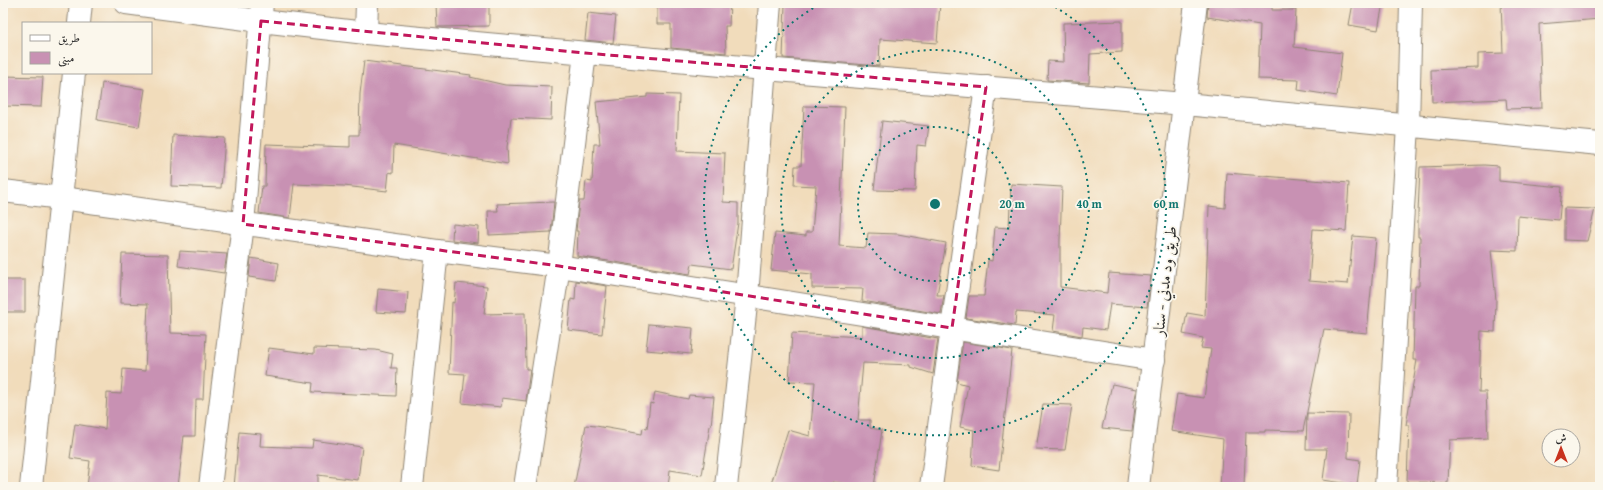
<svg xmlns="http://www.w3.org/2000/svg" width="1603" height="490" viewBox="0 0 1603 490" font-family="'Gentium Book Plus',Amiri,serif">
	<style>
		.building { fill: #c891b3 }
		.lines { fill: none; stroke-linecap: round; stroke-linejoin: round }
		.street-casing { stroke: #8e8473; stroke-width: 24 }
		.street { stroke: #fff; stroke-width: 22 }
		.marked { fill: none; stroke: #c2185b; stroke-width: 3; stroke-dasharray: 8 5; stroke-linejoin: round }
		.ring { fill: none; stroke: #0f766e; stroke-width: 2; stroke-dasharray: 2 4 }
		.labels { text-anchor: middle; stroke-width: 3.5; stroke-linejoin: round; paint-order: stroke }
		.street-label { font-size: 16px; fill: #2b2b2b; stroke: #fbf7ec }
		.centre { fill: #0f766e; stroke: #fbf7ec; stroke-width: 2 }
		.ring-label { font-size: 12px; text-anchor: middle; font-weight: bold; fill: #0f766e; stroke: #fbf7ec; stroke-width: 3.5; stroke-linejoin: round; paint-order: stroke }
	</style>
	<rect width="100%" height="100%" fill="#fbf7ec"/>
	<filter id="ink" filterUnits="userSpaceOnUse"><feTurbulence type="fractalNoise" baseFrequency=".025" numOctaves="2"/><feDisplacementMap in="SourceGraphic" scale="8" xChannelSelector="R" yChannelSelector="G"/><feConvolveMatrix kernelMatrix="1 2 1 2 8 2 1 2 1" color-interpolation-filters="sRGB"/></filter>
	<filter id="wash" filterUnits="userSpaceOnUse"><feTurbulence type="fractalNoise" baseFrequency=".012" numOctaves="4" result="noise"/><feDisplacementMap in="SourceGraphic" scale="16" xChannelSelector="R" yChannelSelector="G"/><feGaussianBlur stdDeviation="0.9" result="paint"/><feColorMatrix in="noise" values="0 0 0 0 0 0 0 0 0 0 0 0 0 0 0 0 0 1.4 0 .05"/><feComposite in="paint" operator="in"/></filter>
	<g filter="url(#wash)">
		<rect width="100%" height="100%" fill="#f1dcbb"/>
		<g id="blocks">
			<g class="building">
				<path d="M436,3H489V26L437,27Z"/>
				<path d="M657,3H730L729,26H725L726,53L671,48V24H657Z"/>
				<path d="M785,3H940L937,43L880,39L879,66L783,58Z"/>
				<path d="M1208,3H1272V10H1296L1294,47L1342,53L1337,96L1298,90L1299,80L1258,79L1260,25L1207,17Z"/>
				<path d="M1353,3H1383L1378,30L1349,25Z"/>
				<path d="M1501,3H1600V19L1539,24L1542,108L1507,109L1506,99L1432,102L1431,70L1478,68V54L1503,53Z"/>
				<path d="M588,13L616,16L613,43L585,40Z"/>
				<path d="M1122,21V52L1090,54L1089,83L1047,80L1048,61L1064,62L1063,23Z"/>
				<path d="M364,61L471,75L470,77L505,85L552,87L551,120L511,118L507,147L508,164L394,145L393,173L389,172L387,191L344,186L294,184L290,218L259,213L262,186H265L266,144L350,147V135H359L360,94Z"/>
				<path d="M3,76L43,77L41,107L3,106Z"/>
				<path d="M102,83L145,89L139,127L97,120Z"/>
				<path d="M647,94L679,95L677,151L725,153L723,202L738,203V223L731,269L692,264L690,274L577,256L578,231H576L579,201H584L586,181L592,182L594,144H600L596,102L647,97Z"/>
				<path d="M804,106L845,107L839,246L866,248L868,233L898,234L946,243L937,295H944L941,314L862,301L863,289L812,288V274L771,270L775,233L806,236V232H812L816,186L794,185L795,166H801Z"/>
				<path d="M882,121L929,126L926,146L917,145L915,191L874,190Z"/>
				<path d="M173,135L225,138L221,188L171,186Z"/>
				<path d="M1484,165L1499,166V181L1562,187L1559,220L1518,216L1517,251L1491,250L1496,300L1495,332L1481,331L1479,392H1486L1488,438L1450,440L1448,483L1407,482L1409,425H1406L1417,360H1413L1415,286H1419L1420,237H1418V213L1420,167Z"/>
				<path d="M1227,173L1349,183L1346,231L1313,229L1309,281L1348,284L1353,236L1376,238L1367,333L1324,329L1303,431L1265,430V432H1246L1244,487H1220L1223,439L1171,431L1177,394L1204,398L1211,349L1201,348L1203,338L1183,334L1187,313L1205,316L1209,206L1225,208Z"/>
				<path d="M1011,184L1062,187L1060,240V287L1107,293L1109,273L1151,276L1147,307L1110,304L1106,330L1083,327L1082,336L1053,331L1055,315L1016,312L1015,325L966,318L969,296H984L988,260L992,261L995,227L1009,228Z"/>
				<path d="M554,202L551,232L489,235L488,211H498L497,204Z"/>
				<path d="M1564,208L1595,209L1587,241L1564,240Z"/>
				<path d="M453,224L479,227L478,243L452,240Z"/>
				<path d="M180,251L227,254L224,273L178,266Z"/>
				<path d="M122,254L168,255L170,333L206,334L203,399H196L195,436H184L178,487H87L90,461L70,458L75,424L105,429L107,393L121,394L123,369L145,371L148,304L120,303Z"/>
				<path d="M251,258L279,263L276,281L249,277Z"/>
				<path d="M3,280H25V312H4Z"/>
				<path d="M576,281L607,286L602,334L568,330L571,299L575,300Z"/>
				<path d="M456,283L487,286L484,314L525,313L526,369H530L526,401L502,398L501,407L462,403L465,374L449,373L452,302L454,303Z"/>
				<path d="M378,289L408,292L406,314L376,312Z"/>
				<path d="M649,324L693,328L691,354L646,350Z"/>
				<path d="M862,326L938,339L933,374L911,367V365L863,363L858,420H870V428L882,430L874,487L832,482L831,487H770L788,430L810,436L815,382L789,381L792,333L862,337Z"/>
				<path d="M963,342L1012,350L999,470L972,466L974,430L960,427L968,385L957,382Z"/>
				<path d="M269,348L314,354V348L376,350L393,354L391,368H397L396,396L312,392L313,383L265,376Z"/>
				<path d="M1112,384L1137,389L1133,408H1135L1132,431L1102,428Z"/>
				<path d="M655,392L688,399L689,395L714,397L711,426H710L702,475L670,470L668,487H574L586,425L596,426L642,434L643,428L647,429L650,403L653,404Z"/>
				<path d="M1043,404L1072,405L1065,450L1036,449Z"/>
				<path d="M1307,413L1349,414L1348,458L1360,460L1357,485L1323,480L1327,449H1306Z"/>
				<path d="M239,432L261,434L260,446L312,448L313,440L362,447L358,480L318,475V487H234Z"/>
			</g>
		</g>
	</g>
	<g filter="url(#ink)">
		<use href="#blocks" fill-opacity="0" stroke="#8e8473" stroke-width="1"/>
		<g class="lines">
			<g class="street-casing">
				<g id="street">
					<path d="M126,3L261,21L366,33L765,69L1185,104L1600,144"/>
					<path d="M79,23L81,3"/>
					<path d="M366,33L367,3"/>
					<path d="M3,191L62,198L437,251L559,266L1154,360"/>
					<path d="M31,487L74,73"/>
					<path d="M210,487L243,224L262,3"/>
					<path d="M412,487L437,251"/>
					<path d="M525,487L559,266L585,53"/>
					<path d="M726,487L747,296L770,3"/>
					<path d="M931,487L952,328L986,87"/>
					<path d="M1138,487L1196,3"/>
					<path d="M1386,487L1408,126L1411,3"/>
				</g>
			</g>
			<use href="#street" class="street"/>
		</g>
	</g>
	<path class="marked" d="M261,21L585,53L986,87L952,328L559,266L243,224Z"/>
	<g class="ring">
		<circle cx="935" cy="204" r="77"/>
		<circle cx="935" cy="204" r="154"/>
		<path d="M1050 4A231 231 0 1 1 820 4"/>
	</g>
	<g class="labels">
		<g class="street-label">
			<text transform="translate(1164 281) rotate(-83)" y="6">طريق ود مدني - سنار</text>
		</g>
	</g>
	<circle cx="935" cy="204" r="6" class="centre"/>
	<g class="ring-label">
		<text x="1012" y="208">20 m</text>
		<text x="1089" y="208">40 m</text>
		<text x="1166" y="208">60 m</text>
	</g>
	<rect width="1603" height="490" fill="none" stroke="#fbf7ec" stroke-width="16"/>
	<rect x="22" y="22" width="130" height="52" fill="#fbf7ec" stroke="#a8a59f"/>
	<rect x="30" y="35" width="20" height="6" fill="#ffffff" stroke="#a8a59f"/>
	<text x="58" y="42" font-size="12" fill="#2b2b2b">طريق</text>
	<rect x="30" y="52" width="20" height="12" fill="#c891b3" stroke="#a8a59f"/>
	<text x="58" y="62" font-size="12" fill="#2b2b2b">مبنى</text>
	<g transform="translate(1561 448)"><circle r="19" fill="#fbf7ec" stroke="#a8a59f"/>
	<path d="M0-3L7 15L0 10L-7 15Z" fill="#c8321e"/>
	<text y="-6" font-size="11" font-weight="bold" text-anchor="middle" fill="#2b2b2b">ش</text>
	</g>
</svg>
